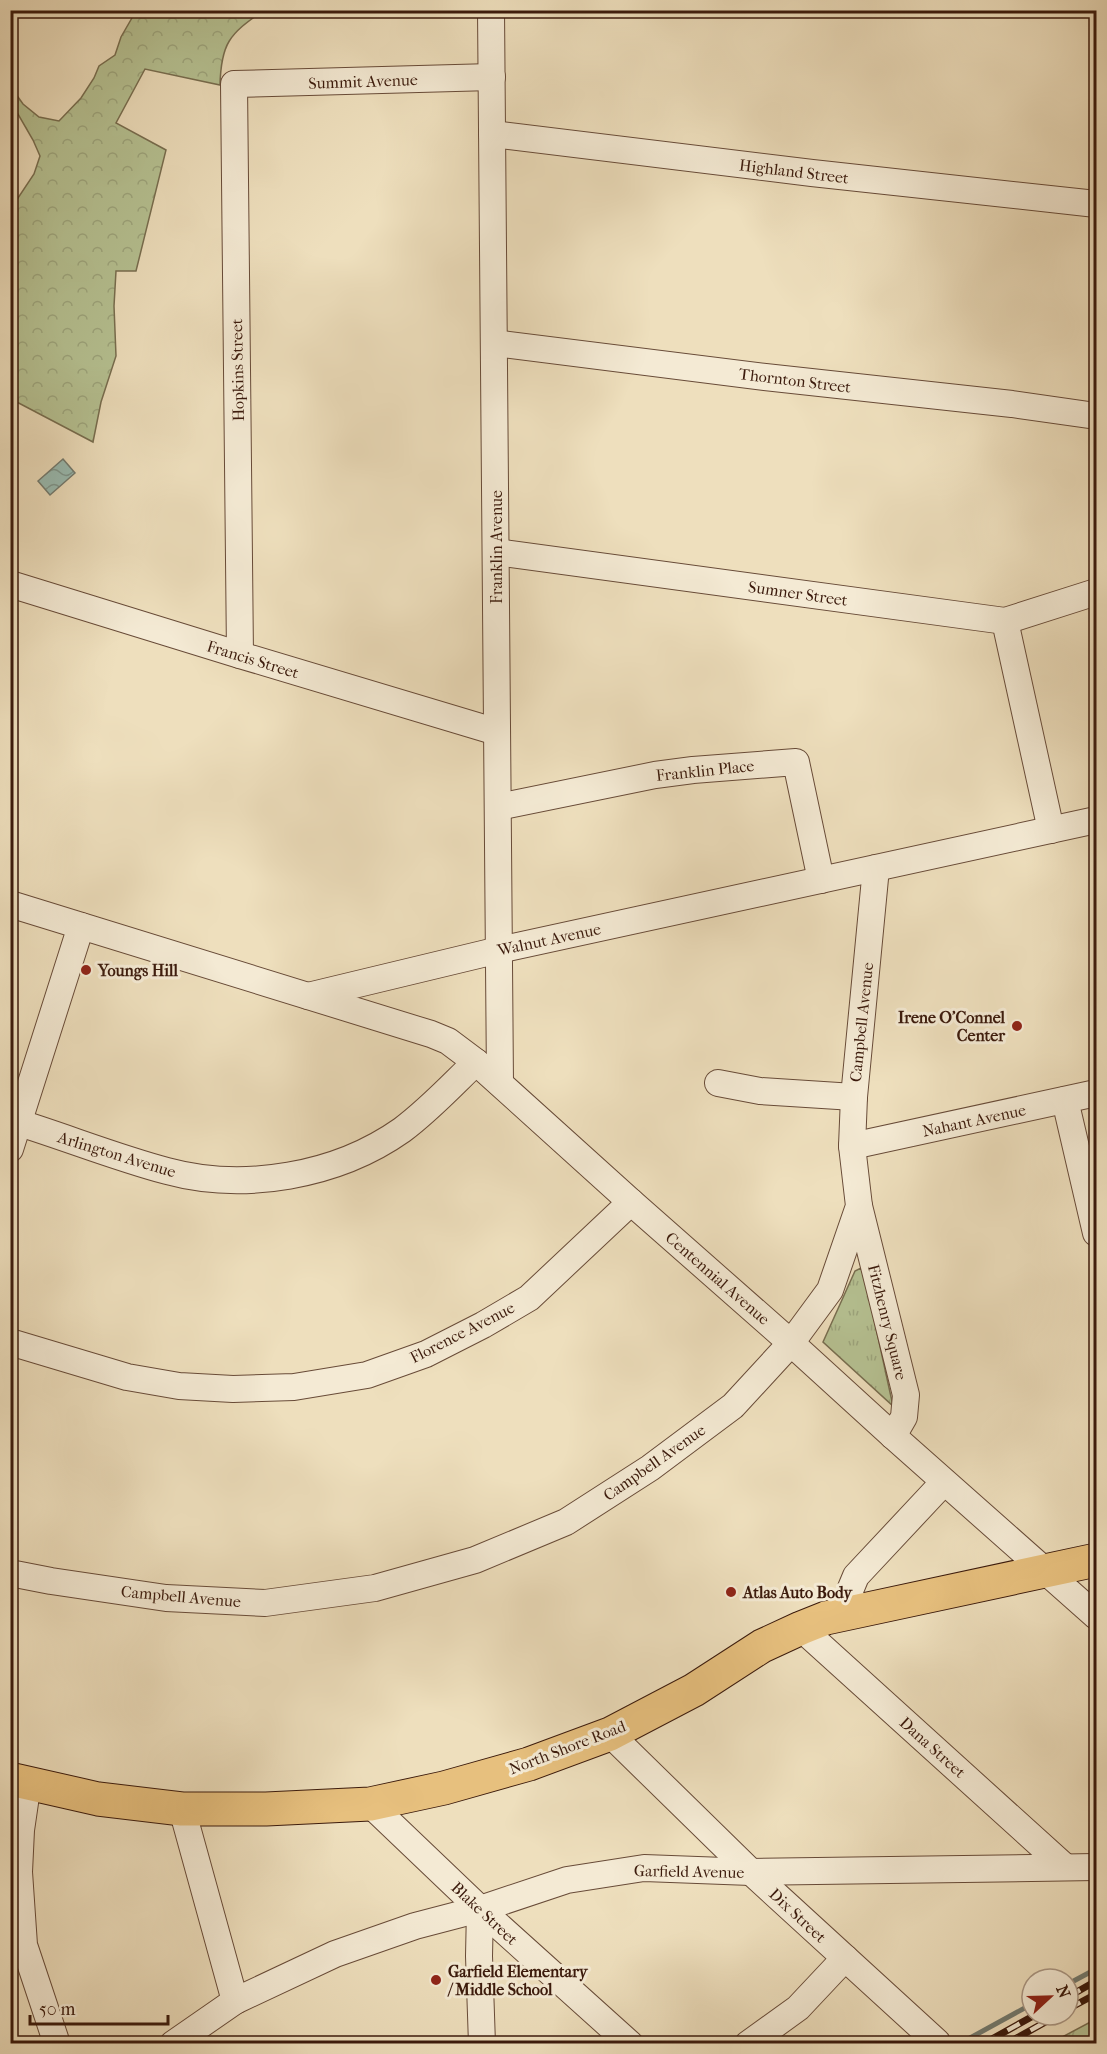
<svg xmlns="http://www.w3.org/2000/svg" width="1107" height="2054" viewBox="0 0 1107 2054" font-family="'IM FELL French Canon',serif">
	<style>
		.forest { fill: url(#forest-crowns); stroke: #786e50; stroke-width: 1.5 }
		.park { fill: url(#park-tufts); stroke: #786e50; stroke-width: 1.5 }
		.water { fill: url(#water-waves); stroke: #737b70; stroke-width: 1.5 }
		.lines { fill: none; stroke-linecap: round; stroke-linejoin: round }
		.stream { stroke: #737b70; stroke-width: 5 }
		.minor-casing { stroke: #684b38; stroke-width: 28 }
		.major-casing { stroke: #3b1a0c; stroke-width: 35 }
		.minor { stroke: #f4ead4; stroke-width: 26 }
		.major { stroke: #e7c07e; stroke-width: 33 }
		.rail-casing { stroke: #3b1a0c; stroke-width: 7 }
		.rail { stroke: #f4ead4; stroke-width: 4.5; stroke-dasharray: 14; stroke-linecap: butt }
		.poi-dot { fill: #8f2418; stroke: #f4ead4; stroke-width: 2 }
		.labels { text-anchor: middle; stroke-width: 6; stroke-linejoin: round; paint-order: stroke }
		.street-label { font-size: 16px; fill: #3b1a0c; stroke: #f4ead4 }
		.poi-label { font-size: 16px; font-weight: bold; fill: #3b1a0c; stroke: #f4ead4; text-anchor: start }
	</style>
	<defs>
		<pattern id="forest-crowns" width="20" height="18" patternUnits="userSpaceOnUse" patternTransform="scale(1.5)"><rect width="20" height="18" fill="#b6c293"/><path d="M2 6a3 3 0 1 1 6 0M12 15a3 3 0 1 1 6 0" fill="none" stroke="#9da67e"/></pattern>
		<pattern id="park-tufts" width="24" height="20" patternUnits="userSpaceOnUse" patternTransform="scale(1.5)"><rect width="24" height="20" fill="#b6c293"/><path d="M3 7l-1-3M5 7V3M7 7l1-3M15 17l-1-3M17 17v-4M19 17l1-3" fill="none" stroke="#9da67e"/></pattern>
		<pattern id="water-waves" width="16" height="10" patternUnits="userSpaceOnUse" patternTransform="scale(1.5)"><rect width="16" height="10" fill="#99bcb3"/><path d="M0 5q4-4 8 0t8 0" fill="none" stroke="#7e9890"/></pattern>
	</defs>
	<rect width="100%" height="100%" fill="#eedfbd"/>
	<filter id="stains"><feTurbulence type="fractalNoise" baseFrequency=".00333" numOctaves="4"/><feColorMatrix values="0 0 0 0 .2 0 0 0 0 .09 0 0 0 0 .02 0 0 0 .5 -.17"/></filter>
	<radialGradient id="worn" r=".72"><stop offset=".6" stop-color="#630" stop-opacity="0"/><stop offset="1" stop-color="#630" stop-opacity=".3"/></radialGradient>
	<path class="forest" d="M136,11H312L308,15L263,11C229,34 221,44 220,85L145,69L116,123L166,150L136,271H116L114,306L116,356L101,402L93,442L11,399V206L18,198L34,174L40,156L33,140L11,102V87L23,104L39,117L59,121L81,98L94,78L99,66L115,55L121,37Z"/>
	<g class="park">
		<path d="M861,1268L864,1273L893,1406L823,1342L855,1271Z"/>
		<path d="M1096,2019V2043H1051Z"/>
	</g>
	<path class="water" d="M63,459L75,473L50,495L38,481Z"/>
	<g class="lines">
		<g class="stream">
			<path d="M1068,1984L1096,1969"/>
			<path d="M959,2044L1032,2004"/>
		</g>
		<g class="minor-casing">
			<g id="minor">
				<path d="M491,10L500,1083"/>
				<path d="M492,134L812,173L1096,204"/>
				<path d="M494,343L765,377L1012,404L1096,416"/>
				<path d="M496,552L1005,621L1096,592"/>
				<path d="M10,584L240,655L497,732"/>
				<path d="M1005,621L1051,830"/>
				<path d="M240,655L234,84L492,77"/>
				<path d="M498,807L655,775L693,770L796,762L821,880"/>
				<path d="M10,904L431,1034L448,1041L476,1062L631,1202L791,1343L893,1436L1096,1616"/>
				<path d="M308,996L499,950L1096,820"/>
				<path d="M718,1083L760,1091L854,1097"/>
				<path d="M1065,1100L1096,1233"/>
				<path d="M10,1120C63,1136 114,1157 167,1171C244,1192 337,1176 402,1130C429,1110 452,1085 476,1062"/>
				<path d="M852,1146L1096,1093"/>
				<path d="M10,1149L81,926"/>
				<path d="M859,1206L906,1395L904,1417L893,1436"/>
				<path d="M10,1342L127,1377L179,1386L233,1389L294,1387L367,1375L426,1354L483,1325L529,1298L631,1202"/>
				<path d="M10,1573L51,1581L166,1598L265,1603L375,1588L475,1560L566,1522L650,1468L733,1406L791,1343L830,1290L859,1206L852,1146L854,1097L876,868"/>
				<path d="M846,1613L851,1588L856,1576L944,1482"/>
				<path d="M801,1628L1065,1867"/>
				<path d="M610,1734L751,1872L937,2042"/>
				<path d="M28,1782L21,1830L19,1872L24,1945L57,2044"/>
				<path d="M370,1804L480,1909L630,2044"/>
				<path d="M182,1809L235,2001"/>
				<path d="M480,1909L479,1956L482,2044"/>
				<path d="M173,2044L235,2001L335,1954L415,1926L480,1909L567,1880L644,1868L751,1872L1096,1867"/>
				<path d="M748,2044L798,2008L845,1958"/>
			</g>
		</g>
		<g class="major-casing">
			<path id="major" d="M10,1779L98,1799L182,1809H266L370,1804L444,1788L529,1764L610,1734L694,1690L762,1646L801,1628L826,1618L1096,1560"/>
		</g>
		<use href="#minor" class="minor"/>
		<use href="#major" class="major"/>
		<g class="rail-casing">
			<g id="rail">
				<path d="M1068,1997L1096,1981"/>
				<path d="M1068,2009L1096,1994"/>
				<path d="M983,2044L1035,2015"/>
				<path d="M1006,2044L1058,2015"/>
			</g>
		</g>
		<use href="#rail" class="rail"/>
	</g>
	<g class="poi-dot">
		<circle cx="86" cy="970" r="6"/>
		<circle cx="1017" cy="1026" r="6"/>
		<circle cx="731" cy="1592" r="6"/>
		<circle cx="436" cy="1980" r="6"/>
	</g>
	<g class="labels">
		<g class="street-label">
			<text transform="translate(363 81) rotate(-2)" y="6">Summit Avenue</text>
			<text transform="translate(794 171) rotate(7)" y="6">Highland Street</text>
			<text transform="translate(237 370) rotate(-91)" y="6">Hopkins Street</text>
			<text transform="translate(795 380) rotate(7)" y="6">Thornton Street</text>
			<text transform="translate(496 547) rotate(-90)" y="6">Franklin Avenue</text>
			<text transform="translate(798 593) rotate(8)" y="6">Sumner Street</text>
			<text transform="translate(253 659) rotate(17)" y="6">Francis Street</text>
			<text transform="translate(705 770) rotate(-6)" y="6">Franklin Place</text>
			<text transform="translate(549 939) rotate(-12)" y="6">Walnut Avenue</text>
			<text transform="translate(861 1022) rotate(-84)" y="6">Campbell Avenue</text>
			<text transform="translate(974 1120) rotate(-12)" y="6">Nahant Avenue</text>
			<text transform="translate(117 1154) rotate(17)" y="6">Arlington Avenue</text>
			<text transform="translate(718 1278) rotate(41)" y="6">Centennial Avenue</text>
			<text transform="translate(888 1322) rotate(76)" y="6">Fitzhenry Square</text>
			<text transform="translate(462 1332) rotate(-27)" y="6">Florence Avenue</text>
			<text transform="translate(654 1462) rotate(-35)" y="6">Campbell Avenue</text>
			<text transform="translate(181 1596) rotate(5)" y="6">Campbell Avenue</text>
			<text transform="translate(567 1747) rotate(-21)" y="6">North Shore Road</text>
			<text transform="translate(933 1747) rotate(42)" y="6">Dana Street</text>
			<text transform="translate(689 1871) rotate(1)" y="6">Garfield Avenue</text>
			<text transform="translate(485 1913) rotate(43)" y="6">Blake Street</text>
			<text transform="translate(798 1915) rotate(43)" y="6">Dix Street</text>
		</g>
		<g class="poi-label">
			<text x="98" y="976">Youngs Hill</text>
			<text x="1005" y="1023" text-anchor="end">Irene O'Connel<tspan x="1005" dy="18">Center</tspan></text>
			<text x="743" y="1598">Atlas Auto Body</text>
			<text x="448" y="1977">Garfield Elementary<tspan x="448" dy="18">/ Middle School</tspan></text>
		</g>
	</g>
	<rect width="1107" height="2054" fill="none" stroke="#eedfbd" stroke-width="36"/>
	<rect x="12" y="12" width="1083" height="2030" fill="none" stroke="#3b1a0c" stroke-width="3"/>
	<rect x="18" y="18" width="1071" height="2018" fill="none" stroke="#3b1a0c" stroke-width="1.5"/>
	<g transform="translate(1050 1997) rotate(68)"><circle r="28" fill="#f4ead4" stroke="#aa9784" stroke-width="1.5"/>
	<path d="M0-4.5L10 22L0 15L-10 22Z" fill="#8f2418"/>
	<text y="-9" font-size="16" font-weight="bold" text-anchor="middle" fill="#3b1a0c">N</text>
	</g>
	<path d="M30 2015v9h138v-9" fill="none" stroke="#3b1a0c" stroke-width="3"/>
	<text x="39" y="2015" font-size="18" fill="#3b1a0c" stroke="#f4ead4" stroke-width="4.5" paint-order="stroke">50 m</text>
	<rect width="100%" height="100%" filter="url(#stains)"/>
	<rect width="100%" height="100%" fill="url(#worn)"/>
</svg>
